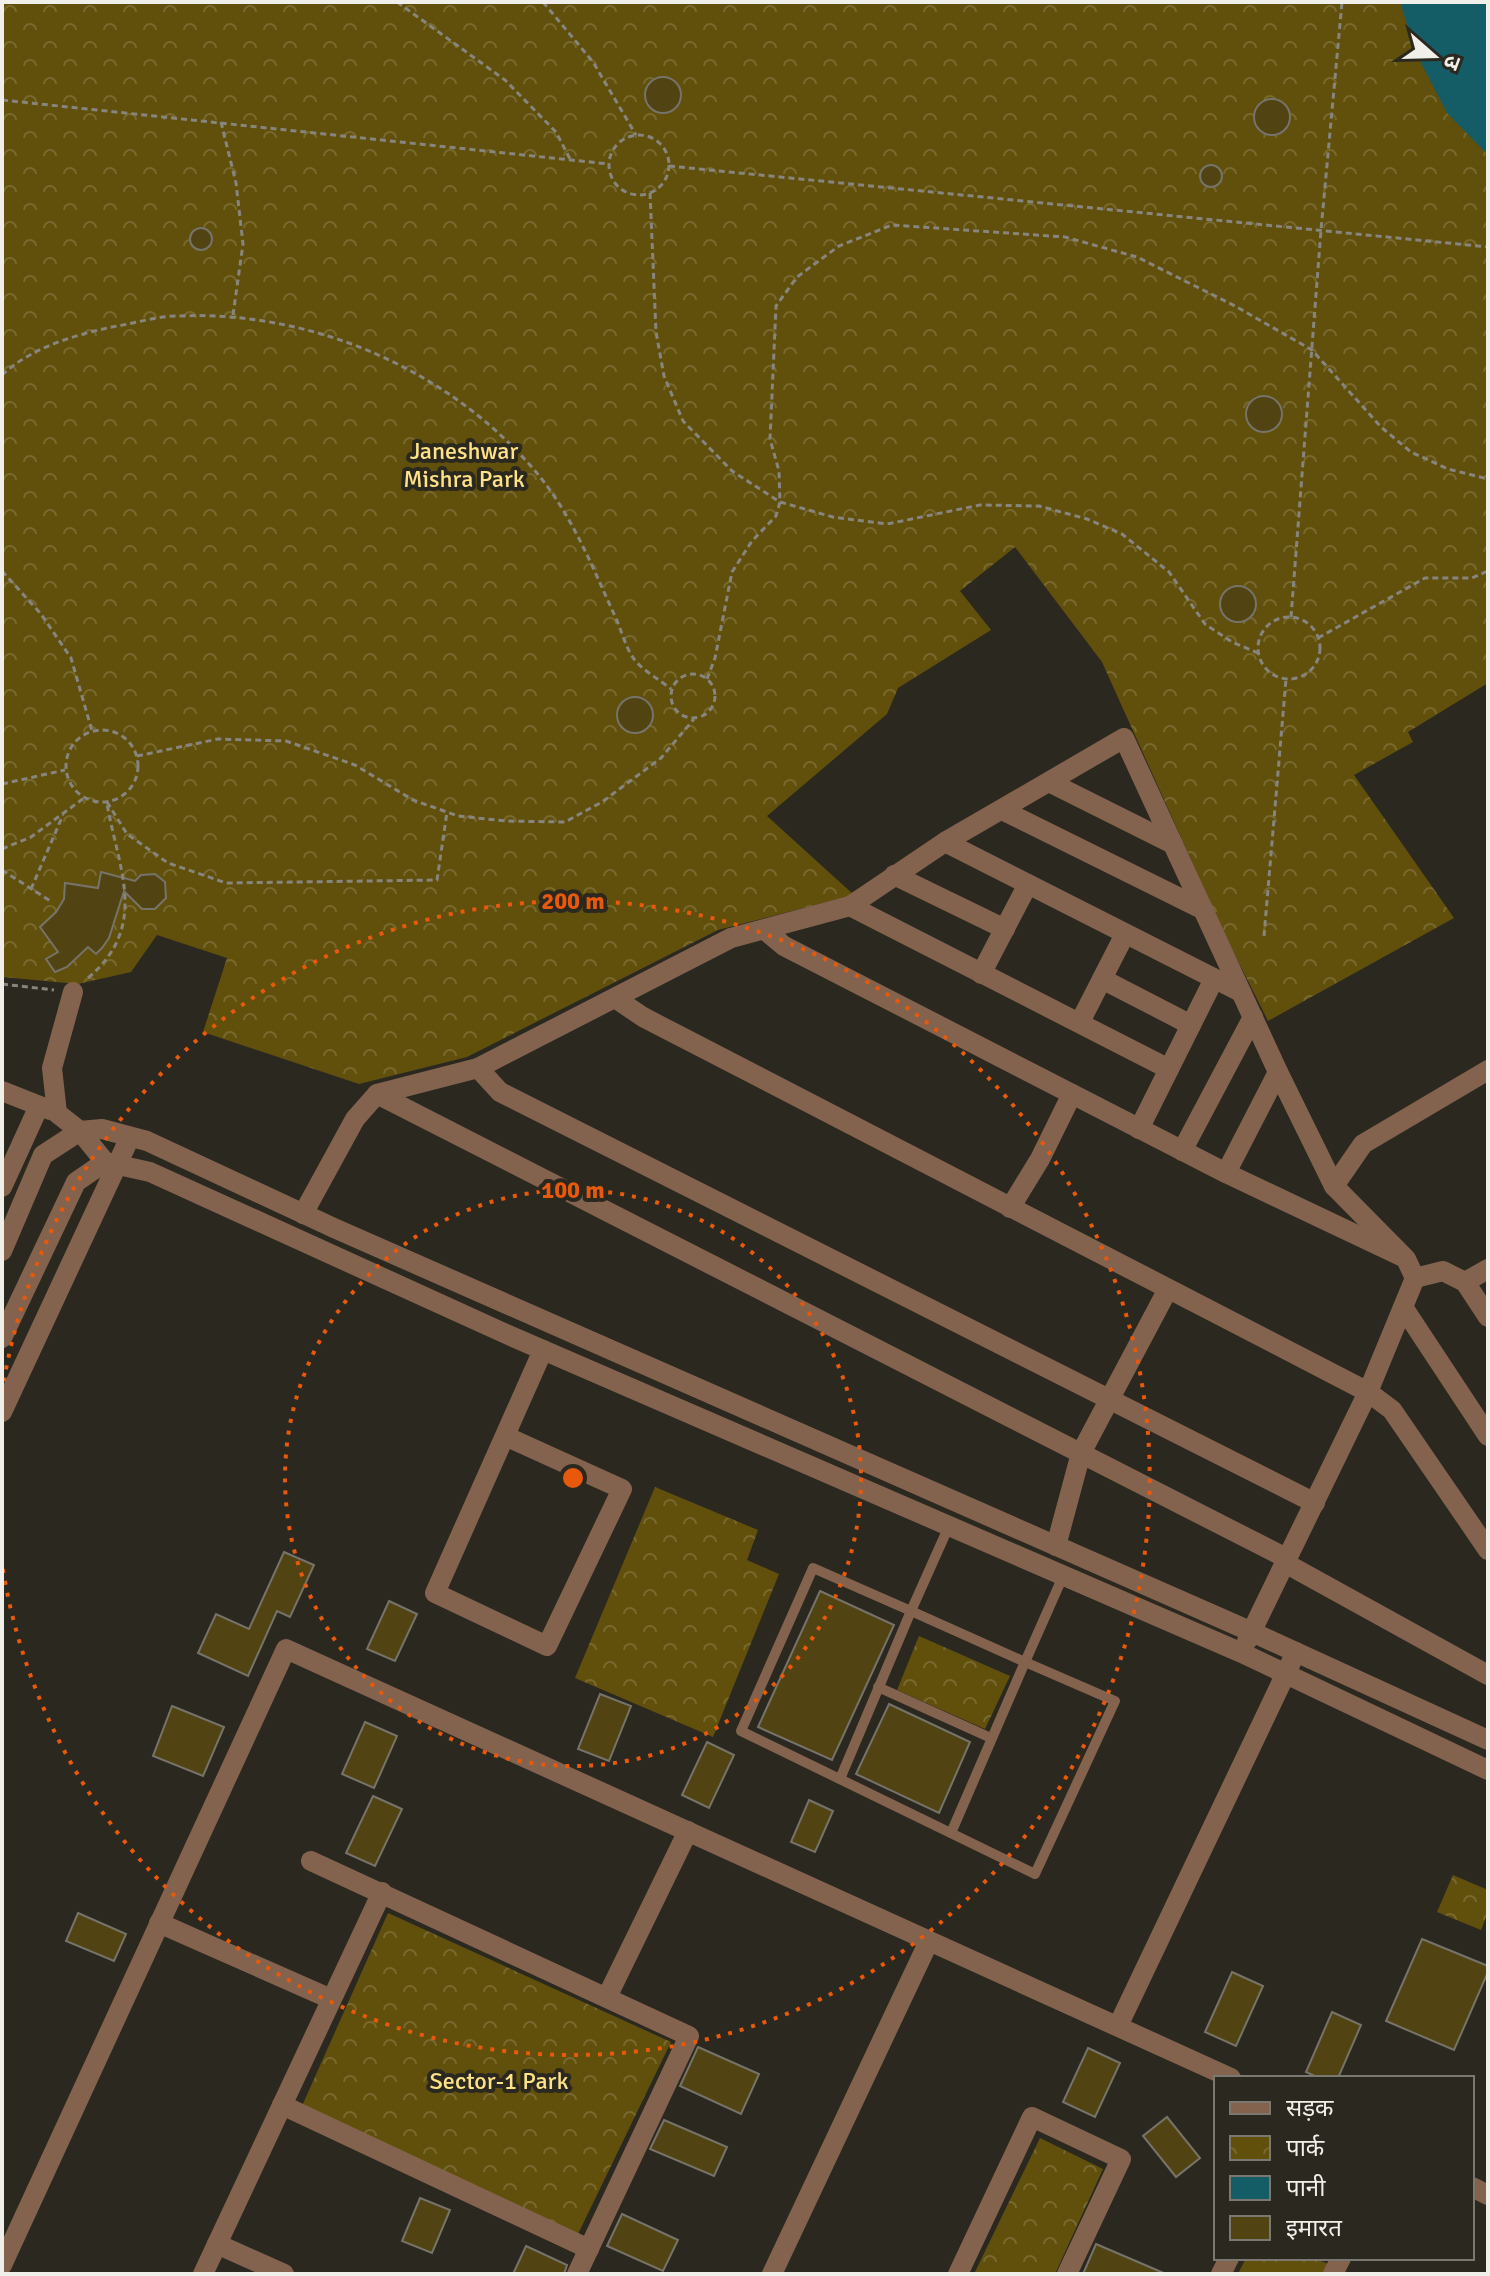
<svg xmlns="http://www.w3.org/2000/svg" width="1490" height="2276" viewBox="0 0 1490 2276" font-family="Signika,'Noto Sans Devanagari',sans-serif">
	<style>
		.park { fill: url(#park-crowns) }
		.water { fill: #145d67 }
		.building { fill: #524412; stroke: #76736a; stroke-width: 2 }
		.lines { fill: none; stroke-linecap: round; stroke-linejoin: round }
		.path { stroke: #87857e; stroke-width: 3; stroke-dasharray: 6 4; stroke-linecap: butt }
		.service { stroke: #83634e; stroke-width: 10 }
		.minor { stroke: #83634e; stroke-width: 20 }
		.tertiary { stroke: #83634e; stroke-width: 20 }
		.ring { fill: none; stroke: #e8590c; stroke-width: 4; stroke-dasharray: 4 8 }
		.labels { text-anchor: middle; stroke-width: 8; stroke-linejoin: round; paint-order: stroke }
		.park-label { font-size: 24px; fill: #fee285; stroke: #2b2820 }
		.centre { fill: #e8590c; stroke: #2b2820; stroke-width: 4 }
		.ring-label { font-size: 24px; text-anchor: middle; font-weight: bold; fill: #e8590c; stroke: #2b2820; stroke-width: 8; stroke-linejoin: round; paint-order: stroke }
	</style>
	<defs>
		<pattern id="park-crowns" width="20" height="18" patternUnits="userSpaceOnUse" patternTransform="scale(2)"><rect width="20" height="18" fill="#614f0c"/><path d="M2 6a3 3 0 1 1 6 0M12 15a3 3 0 1 1 6 0" fill="none" stroke="#78692f"/></pattern>
	</defs>
	<rect width="100%" height="100%" fill="#2b2820"/>
	<g class="park">
		<path d="M2,2H1488V683L1408,732L1413,742L1354,775L1454,918L1268,1021L1225,935L1102,662L1015,547L960,591L991,630L898,688L887,714L767,816L854,895L718,930L467,1057L359,1084L203,1032L227,958L157,935L131,972L78,984L2,977Z"/>
		<path d="M655,1487L758,1530L747,1560L779,1574L713,1737L575,1678Z"/>
		<path d="M919,1636L1010,1676L985,1729L897,1690Z"/>
		<path d="M1453,1875L1488,1890V1912L1481,1930L1437,1912Z"/>
		<path d="M388,1913L671,2042L578,2234L302,2106Z"/>
		<path d="M1040,2138L1103,2169L1055,2274H974Z"/>
		<path d="M1246,2258H1314L1328,2264L1323,2274H1238Z"/>
	</g>
	<path class="water" d="M1400,2H1488V155L1447,113L1416,53Z"/>
	<g class="building">
		<circle cx="663" cy="95" r="18"/>
		<circle cx="1272" cy="117" r="18"/>
		<circle cx="1211" cy="176" r="11"/>
		<circle cx="201" cy="239" r="11"/>
		<circle cx="1264" cy="414" r="18"/>
		<circle cx="1238" cy="604" r="18"/>
		<circle cx="635" cy="715" r="18"/>
		<path d="M101,872L135,881L141,875L155,874L165,882L166,898L155,909H142L124,891L109,938L102,948L96,954L88,947L67,967L55,972L46,959L58,952L40,927L56,912L64,899L65,883L98,888Z"/>
		<path d="M284,1552L314,1565L290,1617L277,1611L248,1676L198,1653L216,1614L249,1629Z"/>
		<path d="M820,1591L894,1625L832,1760L758,1727Z"/>
		<path d="M389,1601L417,1614L395,1661L367,1649Z"/>
		<path d="M600,1694L631,1706L609,1761L578,1749Z"/>
		<path d="M889,1704L970,1742L939,1813L856,1774Z"/>
		<path d="M172,1706L224,1727L203,1776L153,1756Z"/>
		<path d="M365,1722L397,1736L374,1788L342,1774Z"/>
		<path d="M707,1742L734,1755L709,1808L682,1795Z"/>
		<path d="M373,1796L402,1809L375,1866L346,1853Z"/>
		<path d="M809,1800L833,1811L815,1852L791,1842Z"/>
		<path d="M78,1913L126,1934L114,1961L66,1941Z"/>
		<path d="M1422,1939L1488,1966V1972L1454,2050L1386,2021Z"/>
		<path d="M1232,1972L1263,1986L1236,2046L1205,2032Z"/>
		<path d="M1332,2012L1361,2025L1338,2078H1319L1306,2072Z"/>
		<path d="M698,2047L759,2074L741,2114L680,2086Z"/>
		<path d="M1088,2048L1120,2063L1095,2117L1063,2102Z"/>
		<path d="M1167,2117L1200,2158L1176,2177L1143,2136Z"/>
		<path d="M664,2120L727,2147L714,2176L650,2149Z"/>
		<path d="M420,2198L450,2210L432,2253L402,2241Z"/>
		<path d="M622,2214L678,2240L663,2271L607,2246Z"/>
		<path d="M1096,2244L1166,2274H1083Z"/>
		<path d="M526,2246L567,2265L564,2274H513Z"/>
	</g>
	<g class="lines">
		<g class="path">
			<path d="M397,2L505,80L556,132L570,159"/>
			<path d="M543,2L593,62L636,135"/>
			<path d="M2,100L609,164"/>
			<path d="M221,122L236,183L243,244L233,315"/>
			<circle cx="639" cy="165" r="30"/>
			<path d="M669,166L1488,247"/>
			<path d="M650,193L656,332L664,376L683,421L732,471L780,502L833,517L887,524L980,505L1039,506L1087,519L1122,534L1169,572L1205,624L1232,642L1258,653"/>
			<path d="M2,375C32,347 77,334 117,326C137,323 157,316 177,316C311,310 449,369 536,472C572,515 591,564 614,614C621,628 625,647 634,659C642,670 660,680 671,689"/>
			<path d="M2,571L41,614L71,658L92,731"/>
			<path d="M1291,617L1321,230L1342,2"/>
			<circle cx="1289" cy="648" r="31"/>
			<path d="M1318,638L1425,578H1472L1488,571"/>
			<circle cx="693" cy="696" r="22"/>
			<path d="M707,679L715,658L732,572L752,541L776,516L780,502L779,471L770,439L776,306L797,277L839,246L892,225L1065,237L1137,257L1235,306L1312,350L1381,427L1411,452L1448,469L1488,479"/>
			<circle cx="102" cy="766" r="36"/>
			<path d="M137,756L218,739L286,741L355,765L413,800L458,816L506,821L565,822L602,802L661,758L694,719"/>
			<path d="M2,784L65,770"/>
			<path d="M107,802L127,834L168,863L226,883L437,880L447,812"/>
			<path d="M2,849L31,837L84,798"/>
			<path d="M2,870L52,902"/>
			<path d="M31,889L63,815"/>
			<path d="M1264,936L1286,679"/>
			<path d="M88,978C149,926 119,871 107,804"/>
			<path d="M2,984L54,990"/>
		</g>
		<g class="service">
			<path d="M949,1526L911,1611L813,1568L741,1731L1035,1874L1115,1701L1025,1662L1064,1574"/>
			<path d="M878,1687L991,1738"/>
			<path d="M840,1779L911,1611L1025,1662L951,1833"/>
		</g>
		<g class="minor">
			<path d="M1049,782L1173,844"/>
			<path d="M1002,810L1204,910"/>
			<path d="M945,842L1241,992"/>
			<path d="M894,875L1005,929"/>
			<path d="M850,906L1169,1069"/>
			<path d="M766,931L784,946L1226,1173L1403,1257"/>
			<path d="M981,974L1028,884"/>
			<path d="M1102,979L1191,1025"/>
			<path d="M73,992L52,1068L57,1113L80,1131L105,1162"/>
			<path d="M615,998L643,1017L1368,1392L1392,1410L1488,1550"/>
			<path d="M1080,1022L1125,934"/>
			<path d="M478,1068L500,1092L1315,1503"/>
			<path d="M2,1091L50,1110"/>
			<path d="M377,1094L1288,1559"/>
			<path d="M1139,1129L1214,979"/>
			<path d="M1182,1151L1253,1017"/>
			<path d="M1226,1173L1278,1072"/>
			<path d="M2,1187L39,1106"/>
			<path d="M1010,1208L1040,1159L1072,1094"/>
			<path d="M303,1214L355,1119L377,1094L478,1068L731,938L850,906L945,842L1124,738L1278,1072L1334,1186"/>
			<path d="M1415,1278L1443,1271L1465,1282L1488,1269"/>
			<path d="M1465,1282L1488,1317"/>
			<path d="M1403,1307L1488,1436"/>
			<path d="M2,1412L130,1137"/>
			<path d="M505,1436L622,1489L547,1646L435,1593L543,1350"/>
			<path d="M1056,1546L1081,1453L1168,1289"/>
			<path d="M1285,1563L1488,1675"/>
			<path d="M311,1861L689,2036L577,2274"/>
			<path d="M159,1923L331,1999"/>
			<path d="M607,1997L688,1831"/>
			<path d="M1118,2026L1296,1652"/>
			<path d="M282,2105L589,2249"/>
			<path d="M1472,2187L1488,2195"/>
			<path d="M217,2244L284,2274"/>
			<path d="M2,2265L286,1649L1231,2078"/>
			<path d="M203,2274L382,1892"/>
			<path d="M772,2274L929,1941"/>
			<path d="M958,2274L1032,2117L1121,2159L1067,2274"/>
			<path d="M1221,2274L1229,2258"/>
			<path d="M1333,2274L1341,2258"/>
		</g>
		<g class="tertiary">
			<path d="M2,1251L43,1155L80,1131L102,1129L147,1141L334,1228L1252,1632L1488,1740"/>
			<path d="M2,1338L76,1182L105,1162L150,1172L504,1333L1242,1653L1488,1770"/>
			<path d="M1247,1641L1368,1392L1415,1278L1406,1259L1334,1186L1363,1144L1488,1070"/>
		</g>
	</g>
	<g class="ring">
		<circle cx="573" cy="1478" r="288"/>
		<path d="M2 1393A577 577 0 1 1 2 1563"/>
	</g>
	<g class="labels">
		<g class="park-label">
			<text x="464" y="459">Janeshwar<tspan x="464" dy="28">Mishra Park</tspan></text>
			<text x="499" y="2089">Sector-1 Park</text>
		</g>
	</g>
	<circle cx="573" cy="1478" r="12" class="centre"/>
	<g class="ring-label">
		<text x="573" y="909">200 m</text>
		<text x="573" y="1198">100 m</text>
	</g>
	<rect width="1490" height="2276" fill="none" stroke="#f0efe9" stroke-width="8"/>
	<rect x="1214" y="2076" width="260" height="184" fill="#2b2820" stroke="#7a7870" stroke-width="2"/>
	<rect x="1230" y="2102" width="40" height="12" fill="#83634e" stroke="#7a7870" stroke-width="2"/>
	<text x="1286" y="2116" font-size="24" fill="#f0efe9">सड़क</text>
	<rect x="1230" y="2136" width="40" height="24" fill="url(#park-crowns)" stroke="#7a7870" stroke-width="2"/>
	<text x="1286" y="2156" font-size="24" fill="#f0efe9">पार्क</text>
	<rect x="1230" y="2176" width="40" height="24" fill="#145d67" stroke="#7a7870" stroke-width="2"/>
	<text x="1286" y="2196" font-size="24" fill="#f0efe9">पानी</text>
	<rect x="1230" y="2216" width="40" height="24" fill="#524412" stroke="#7a7870" stroke-width="2"/>
	<text x="1286" y="2236" font-size="24" fill="#f0efe9">इमारत</text>
	<g transform="translate(1434 56) rotate(110)" stroke="#2b2820" stroke-width="6" paint-order="stroke">
	<path d="M0-6L14 30L0 20L-14 30Z" fill="#f0efe9"/>
	<text y="-12" font-size="22" font-weight="bold" text-anchor="middle" fill="#f0efe9">उ</text>
	</g>
</svg>
